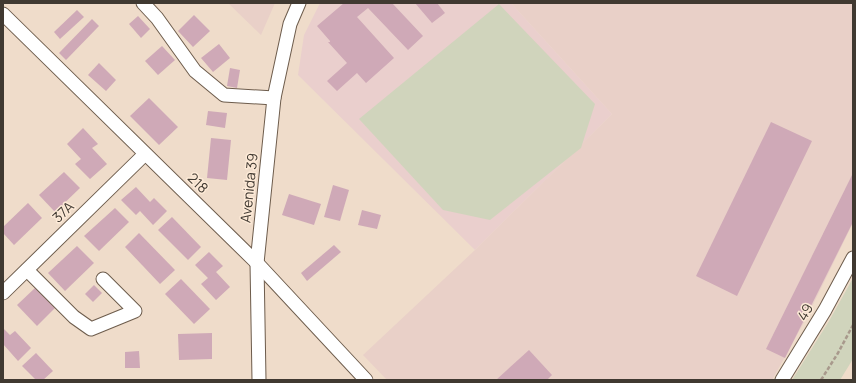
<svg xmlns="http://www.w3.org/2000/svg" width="856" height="383" viewBox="0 0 856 383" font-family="Manrope,sans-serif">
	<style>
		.industrial { fill: #e9d0c8 }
		.education { fill: #eacfcd }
		.green { fill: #d0d4bc }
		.building { fill: #cfa9b7 }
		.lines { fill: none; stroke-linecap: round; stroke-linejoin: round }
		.minor-casing { stroke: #6d5c4c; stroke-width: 15 }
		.path { stroke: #a8998c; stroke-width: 2.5; stroke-dasharray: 4 2; stroke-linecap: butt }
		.minor { stroke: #fff; stroke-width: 13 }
		.labels { text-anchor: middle; stroke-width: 3; stroke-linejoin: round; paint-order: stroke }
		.street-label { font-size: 14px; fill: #403931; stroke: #fdead7 }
	</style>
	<rect width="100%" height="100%" fill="#efdcca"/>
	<g class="industrial">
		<path d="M228,3H275L261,35Z"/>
		<path d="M511,3H853V223L806,319L772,380H387L363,355L475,250L612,114Z"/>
	</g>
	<path class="education" d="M320,3H511L612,114L475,250L298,75L304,35Z"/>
	<g class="green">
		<path d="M499,4L595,104L581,148L490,220L443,210L359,119Z"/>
		<path d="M853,278V359L840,380H792L829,321Z"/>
	</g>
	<g class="building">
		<path d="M344,3H392L423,36L408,50L368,8L357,17L394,58L366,83L357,73L337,91L327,81L347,63L328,42H330V41L317,26Z"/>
		<path d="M415,3H437L445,13L432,23Z"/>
		<path d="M77,10L84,17L60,39L54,32Z"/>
		<path d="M194,15L210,31L193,47L178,31Z"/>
		<path d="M138,16L150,29L141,38L129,24Z"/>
		<path d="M92,19L99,26L66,60L59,53Z"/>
		<path d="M219,44L230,58L213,72L201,58Z"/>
		<path d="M162,46L175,60L158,75L145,61Z"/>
		<path d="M99,63L116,80L106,91L88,75Z"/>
		<path d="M230,68L240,70L237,88L227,86Z"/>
		<path d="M149,98L178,127L159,145L130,116Z"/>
		<path d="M208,111L227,113L225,128L206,125Z"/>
		<path d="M771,122L812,141L737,296L696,276Z"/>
		<path d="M83,128L98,144L92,148L107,164L90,179L75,164L81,159L67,144Z"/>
		<path d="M211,138L231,140L227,180L207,178Z"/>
		<path d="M64,172L80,188L55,212L39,195Z"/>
		<path d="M853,173V222L785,358L766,349Z"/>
		<path d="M333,185L349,190L340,221L324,217Z"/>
		<path d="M136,187L150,202L154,198L167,211L153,225L140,211L136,215L121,200Z"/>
		<path d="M289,194L321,204L314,225L282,215Z"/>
		<path d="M28,203L42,218L14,245L3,233V227Z"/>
		<path d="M115,208L129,222L99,251L84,236Z"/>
		<path d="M362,210L381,215L377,229L358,225Z"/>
		<path d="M172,217L201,247L188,260L158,230Z"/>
		<path d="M139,233L175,270L160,284L125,247Z"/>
		<path d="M334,245L341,252L307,281L301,273Z"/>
		<path d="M77,246L94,263L65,291L48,273Z"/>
		<path d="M209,252L223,266L216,272L230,287L216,300L201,284L208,278L195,265Z"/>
		<path d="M181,279L210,309L194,324L165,294Z"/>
		<path d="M94,285L102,293L93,302L85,294Z"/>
		<path d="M35,288L55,308L37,326L17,305Z"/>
		<path d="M3,328L10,335L15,331L31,348L18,361L3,344Z"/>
		<path d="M212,333V359L179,360L178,334Z"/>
		<path d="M529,350L552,375L547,380H496Z"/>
		<path d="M139,351L140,368H125V352Z"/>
		<path d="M36,353L53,371L43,380H36L22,366Z"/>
	</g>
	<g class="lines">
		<g class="minor-casing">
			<g id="minor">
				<path d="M143,3L157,18L195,71L224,95L274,98"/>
				<path d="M3,14L257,263L366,380"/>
				<path d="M27,270L74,317L91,329L135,311L103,279"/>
				<path d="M3,293L145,154"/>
				<path d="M259,380L257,263L274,98L290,24L299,3"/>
				<path d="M782,380L825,310L853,258"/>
			</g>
		</g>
		<path class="path" d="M821,380L838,353L853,325"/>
		<use href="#minor" class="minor"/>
	</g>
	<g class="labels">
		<g class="street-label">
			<text transform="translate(198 183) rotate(44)" y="5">218</text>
			<text transform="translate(249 188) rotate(-84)" y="5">Avenida 39</text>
			<text transform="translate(63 212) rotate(-44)" y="5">37A</text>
			<text transform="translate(805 312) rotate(-60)" y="5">49</text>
		</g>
	</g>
	<rect width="856" height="383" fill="none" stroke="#403931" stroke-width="8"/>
</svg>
